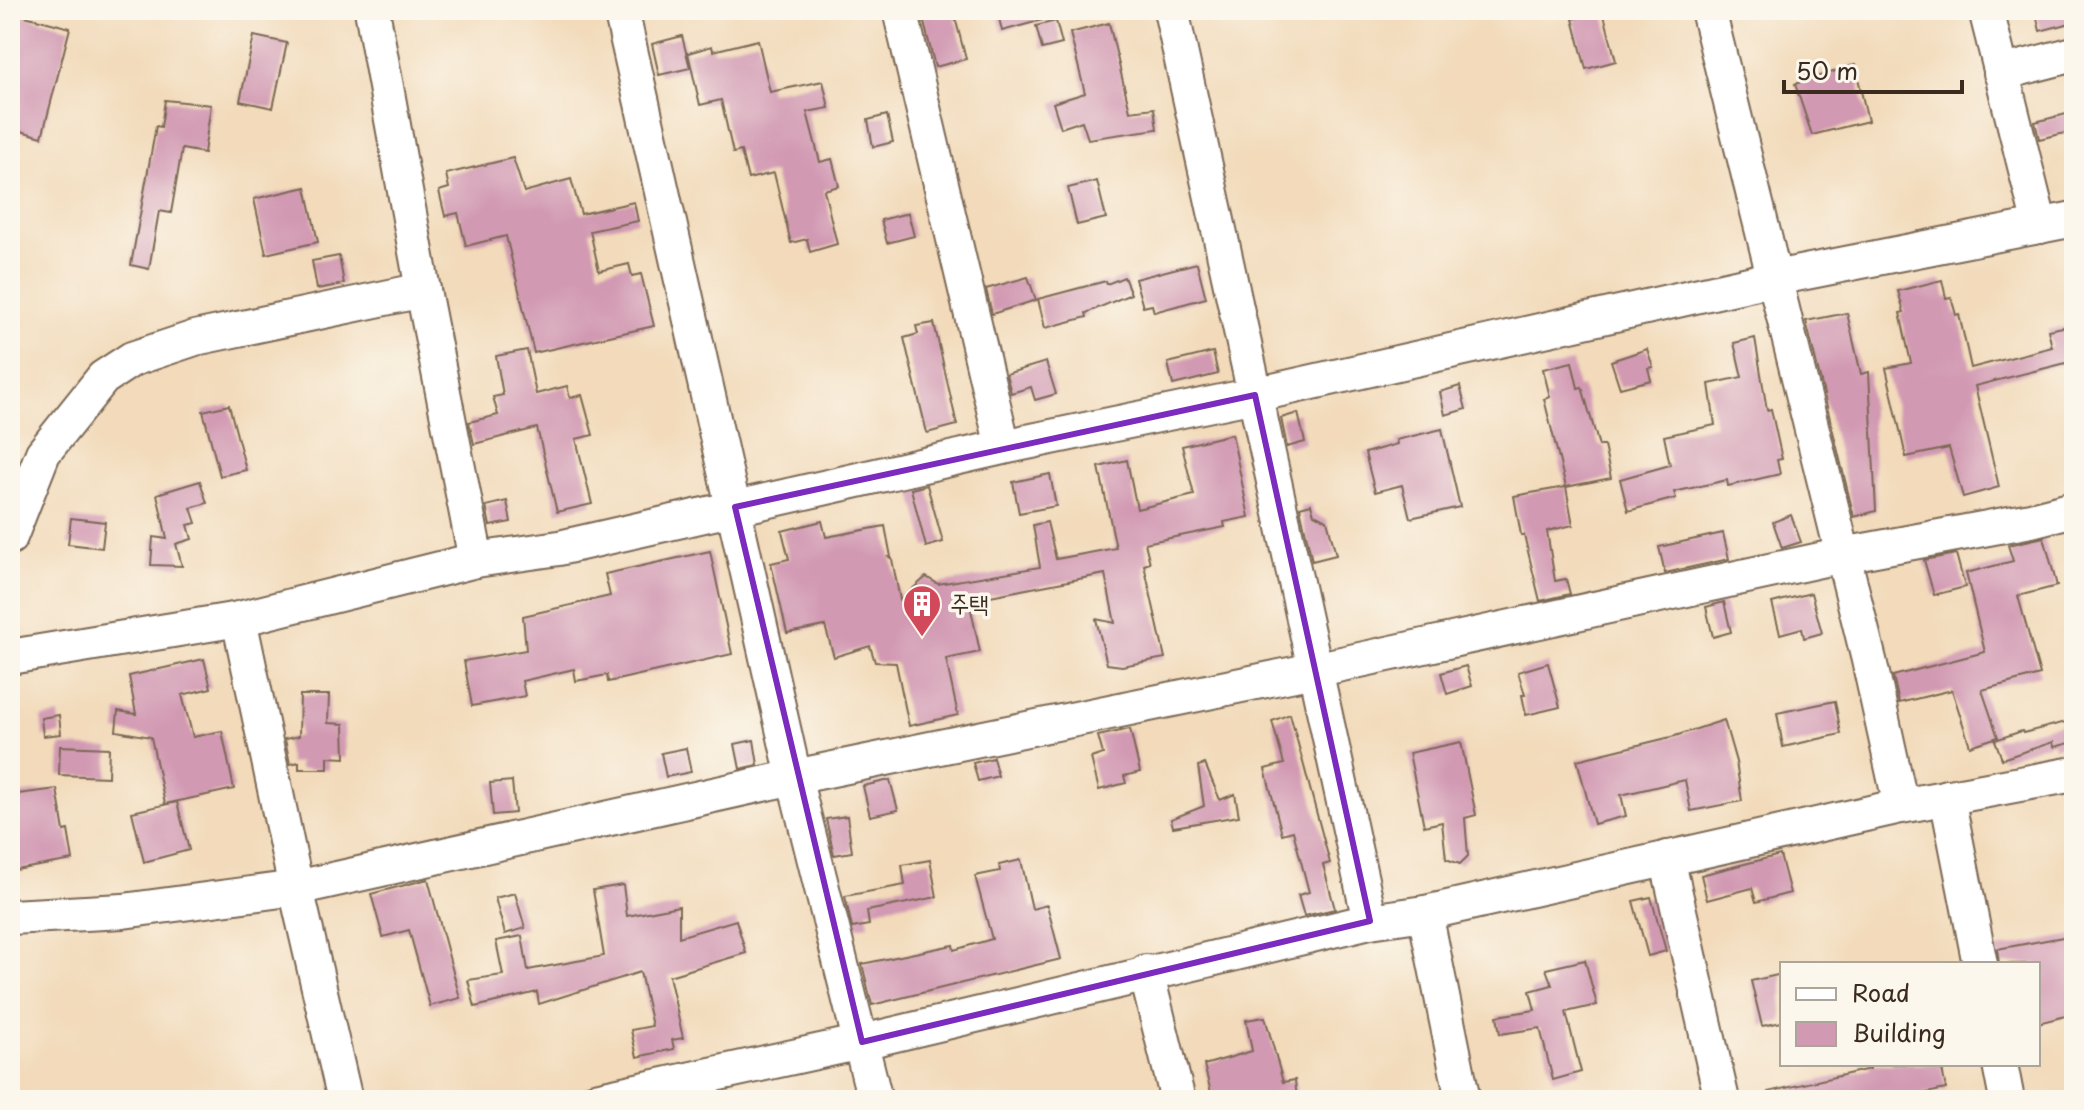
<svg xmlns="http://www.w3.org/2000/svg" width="2084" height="1110" viewBox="0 0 2084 1110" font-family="'Playpen Sans','Poor Story',sans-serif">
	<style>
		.building { fill: #d199b2 }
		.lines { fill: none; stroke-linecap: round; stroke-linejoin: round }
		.minor-casing { stroke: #7b6855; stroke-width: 38 }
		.minor { stroke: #fff; stroke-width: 34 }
		.marked { fill: none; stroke: #7b2cbf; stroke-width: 6; stroke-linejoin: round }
		.labels { text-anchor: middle; stroke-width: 7; stroke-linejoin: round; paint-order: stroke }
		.poi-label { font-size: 24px; fill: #3b2a1e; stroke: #fbf7ec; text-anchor: start }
	</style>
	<rect width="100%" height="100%" fill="#fbf7ec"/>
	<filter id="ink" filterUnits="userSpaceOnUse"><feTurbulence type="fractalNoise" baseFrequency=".0125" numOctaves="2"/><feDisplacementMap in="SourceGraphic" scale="16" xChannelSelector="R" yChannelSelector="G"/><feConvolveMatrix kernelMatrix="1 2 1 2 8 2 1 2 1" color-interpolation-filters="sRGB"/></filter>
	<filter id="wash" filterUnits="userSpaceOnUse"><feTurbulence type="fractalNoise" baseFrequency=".006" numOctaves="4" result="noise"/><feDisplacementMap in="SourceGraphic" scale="32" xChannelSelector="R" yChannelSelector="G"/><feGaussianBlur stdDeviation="1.8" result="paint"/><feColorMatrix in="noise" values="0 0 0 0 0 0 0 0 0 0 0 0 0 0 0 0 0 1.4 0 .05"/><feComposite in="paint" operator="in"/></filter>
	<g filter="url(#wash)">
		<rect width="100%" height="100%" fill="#f2daba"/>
		<g id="blocks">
			<g class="building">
				<path d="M921,10H953L966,59L935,67Z"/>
				<path d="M997,10H1056L1057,16L1002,31Z"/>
				<path d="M2035,10H2074V22L2040,31Z"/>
				<path d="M1603,11L1616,61L1586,69L1573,19Z"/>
				<path d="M10,12L70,28L42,137L10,128Z"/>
				<path d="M1056,21L1062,44L1042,49L1036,26Z"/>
				<path d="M1109,23L1130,111L1154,108L1157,129L1088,139L1082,121L1061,128L1053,103L1085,93L1070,33Z"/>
				<path d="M254,36L287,43L273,108L240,101Z"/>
				<path d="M682,36L690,68L659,75L652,44Z"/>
				<path d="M758,40L770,92L823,81L829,108L807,112L820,162L832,159L839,186L824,190L837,244L810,252L807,239L791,243L774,173L748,179L741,151L733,153L721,100L700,105L688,53L712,46L713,51Z"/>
				<path d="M1855,65L1868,121L1812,135L1795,84Z"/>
				<path d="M165,100L211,105L204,153L182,149L171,213L159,211L149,269L131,265L156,126L161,127Z"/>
				<path d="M2074,112V131L2039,139L2035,122Z"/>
				<path d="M887,115L893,142L873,147L868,120Z"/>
				<path d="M513,158L524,192L571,179L581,214L634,202L638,221L590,231L599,271L629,264L632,276L641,274L654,326L534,353L506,236L466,246L458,213L445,216L439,191L449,188L446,174Z"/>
				<path d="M1097,181L1106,218L1077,225L1068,188Z"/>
				<path d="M306,187L318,242L266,254L254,199Z"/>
				<path d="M908,213L914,236L887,243L881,220Z"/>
				<path d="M339,256L344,284L317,289L312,261Z"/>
				<path d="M1197,263L1206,298L1154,312L1152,305L1143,307L1135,279Z"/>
				<path d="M1028,277L1036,300L992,314L986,289Z"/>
				<path d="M1124,277L1131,294L1086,313L1087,317L1045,328L1038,299L1106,281L1107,284Z"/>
				<path d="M1942,280L1946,298L1951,297L1956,315L1959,314L1971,368L2052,347L2048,330L2068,326L2074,349V361L1975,386L1999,487L1963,497L1949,448L1906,457L1886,368L1911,363L1900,313L1904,312L1898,291Z"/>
				<path d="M1847,313L1861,374L1869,372L1876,511L1854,517L1806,321Z"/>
				<path d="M934,323L957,425L927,433L904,338L918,334L916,326Z"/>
				<path d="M1755,338L1767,410L1771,409L1782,459L1777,460L1780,474L1728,486L1727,480L1674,492L1676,498L1628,511L1620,479L1670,465L1664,436L1715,425L1709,384L1742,377L1734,343Z"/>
				<path d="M1647,349L1653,367L1648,368L1651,380L1620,388L1611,361Z"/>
				<path d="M527,350L536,394L567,386L570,398L582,395L593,435L576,439L592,504L557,512L537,428L474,444L469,422L498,415L493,397L503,395L496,356Z"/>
				<path d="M1213,352L1218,374L1173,385L1168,363Z"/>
				<path d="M1046,362L1056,394L1035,400L1031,387L1011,393L1006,374Z"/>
				<path d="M1572,362L1578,388L1582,387L1599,446H1604L1611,478L1566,487L1544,399L1550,397L1543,369Z"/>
				<path d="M1460,386L1466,409L1445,415L1440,392Z"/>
				<path d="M229,405L246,470L220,476L203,411Z"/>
				<path d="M1298,413L1305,442L1287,447L1281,418Z"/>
				<path d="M1442,429L1460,507L1410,518L1402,485L1375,492L1365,453L1397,444L1396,440Z"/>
				<path d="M1232,434L1249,517L1224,522L1225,527L1145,543L1150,563L1144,565L1165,658L1122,666L1107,664L1096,619L1115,623L1105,574L969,600L980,652L946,659L958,715L909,726L896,663L875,662L870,646L834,657L825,626L787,633L771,563L789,559L782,531L822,521L826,537L885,526L891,557H889L892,559L900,600L926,577L938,584L1040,567L1033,525L1047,522L1056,559L1116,548L1099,467L1127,460L1137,509L1194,495L1182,446Z"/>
				<path d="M1050,474L1056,506L1019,513L1013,482Z"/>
				<path d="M200,481L207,503L191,508L196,523L188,525L192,539L176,544L182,566L151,565L153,537L167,539L157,494Z"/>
				<path d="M927,485L943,542L926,547L911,489Z"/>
				<path d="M1566,487L1573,525L1547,531L1555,581L1566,579L1570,594L1540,601L1524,535H1521L1514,496Z"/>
				<path d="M507,501L511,522L490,526L486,506Z"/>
				<path d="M1311,504L1314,514L1327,520L1336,555L1312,561L1300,507Z"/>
				<path d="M1791,515L1801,542L1782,548L1773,522Z"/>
				<path d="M71,518L105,522L102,548L68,544Z"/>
				<path d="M1723,533L1729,559L1665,573L1659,547Z"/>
				<path d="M2044,537L2057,586L2018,596L2040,675L1982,690L1998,737L1970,746L1952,690L1899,703L1893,676L1985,652L1966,573L2013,561L2008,545Z"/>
				<path d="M710,551L732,654L608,682L607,675L576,681L574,669L522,681L525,696L472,706L464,661L526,650L523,616L610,596L605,574Z"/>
				<path d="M1956,554L1965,587L1934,595L1924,560Z"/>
				<path d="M1811,593L1822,633L1804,638L1802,628L1780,634L1772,603Z"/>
				<path d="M1724,602L1731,632L1713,637L1706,607Z"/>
				<path d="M204,659L211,688L182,695L193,737L222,731L234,789L165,804L151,737L116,731L118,711L136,714L129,676Z"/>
				<path d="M1548,663L1560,707L1526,715L1522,695H1525L1518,672Z"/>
				<path d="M1466,666L1472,686L1447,694L1441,673Z"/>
				<path d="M300,695H329L328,723L344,724L345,758L328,757V769H299V762L290,764L285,739L299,736Z"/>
				<path d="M1835,701L1841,734L1783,747L1777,713Z"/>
				<path d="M1290,714L1330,863L1323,865L1335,909L1304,916L1298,895L1309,892L1293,831L1282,834L1265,769L1284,764L1272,721Z"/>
				<path d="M59,715L61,734L43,736L41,718Z"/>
				<path d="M1724,720L1736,762L1742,801L1691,811L1685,780L1621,795L1626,816L1594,824L1577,760L1675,736Z"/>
				<path d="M2074,720V742L2054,747L2053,742L2002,759L1995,740L2022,731L2023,733Z"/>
				<path d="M1130,729L1140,772L1124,776L1126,783L1099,790L1091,758L1103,754L1098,736Z"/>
				<path d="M754,740L758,765L740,769L735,744Z"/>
				<path d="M1461,742L1476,815L1465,818L1468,856L1460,864L1446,859L1442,822L1424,826L1409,753Z"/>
				<path d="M60,746L109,748L108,777L59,775Z"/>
				<path d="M686,748L691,772L666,777L661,753Z"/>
				<path d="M993,758L998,776L978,781L973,763Z"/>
				<path d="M1205,764L1220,800L1235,794L1239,816L1173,827L1171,819L1204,806L1198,766Z"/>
				<path d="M890,780L898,810L870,816L863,786Z"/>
				<path d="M512,781L515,813L493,815L490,783Z"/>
				<path d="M57,789L64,831L68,830L73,860L10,871V795Z"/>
				<path d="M177,802L189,850L144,862L132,812Z"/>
				<path d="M847,816L852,852L834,855L826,819Z"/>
				<path d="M1780,855L1790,893L1756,902L1752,888L1707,900L1701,875Z"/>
				<path d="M930,860L937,897L867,911L869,925L852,928L845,896L905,885L902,865Z"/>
				<path d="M1021,860L1032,909L1047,905L1061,959L872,1005L862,964L953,945L954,950L992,939L975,876L1000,871L999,865Z"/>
				<path d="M428,879L460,998L430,1006L409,930L383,937L371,894Z"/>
				<path d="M623,885L627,916L679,906V937L736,920L746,953L669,976L683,1038L672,1040L674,1049L637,1057L631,1030L652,1026L640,972L539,1004L537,992L475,1007L468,980L503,975L496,941L522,936L528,970L604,956L593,890Z"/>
				<path d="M515,893L525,928L505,934L495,898Z"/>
				<path d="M1651,897L1666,951L1648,956L1633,901Z"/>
				<path d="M2074,935V1014L2038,1023V964H1999L1997,949Z"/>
				<path d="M1585,960L1597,1005L1566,1012L1581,1072L1553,1080L1540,1028L1500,1034L1497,1016L1535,1010L1530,991L1552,985L1546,969Z"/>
				<path d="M1782,974V1022L1762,1026L1751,981Z"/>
				<path d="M1265,1017L1283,1082L1295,1080L1297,1100H1213L1204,1065L1252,1051L1246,1020Z"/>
				<path d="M1869,1064H1941L1946,1089L1893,1100H1769L1768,1092L1870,1069Z"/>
			</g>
		</g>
	</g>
	<g filter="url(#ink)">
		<use href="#blocks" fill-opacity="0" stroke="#7b6855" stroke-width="2"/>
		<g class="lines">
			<g class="minor-casing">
				<g id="minor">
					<path d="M372,10L423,290L476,560"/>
					<path d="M621,10L794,777L875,1100"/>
					<path d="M900,10L1003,447"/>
					<path d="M1171,10L1370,921"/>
					<path d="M1708,10L1869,660L1901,806"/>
					<path d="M1986,10L2040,226"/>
					<path d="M2001,73L2074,54"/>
					<path d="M10,537L43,453L103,378L132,359L195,338L423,290"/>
					<path d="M239,619L296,888L345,1100"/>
					<path d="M10,657L239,619L476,560L559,548L1003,447L1255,395L1775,278L2074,219"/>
					<path d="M1947,797L1980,964"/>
					<path d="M1667,858L1722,1100"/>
					<path d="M1425,913L1463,1100"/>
					<path d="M10,917L123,911L296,888L794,777L1314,670L1843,555L2031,520L2074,509"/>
					<path d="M1146,972L1178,1100"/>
					<path d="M2000,1064L2007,1100"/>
					<path d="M595,1100L862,1042L1370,921L1425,913L1901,806L2074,774"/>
				</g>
			</g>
			<use href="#minor" class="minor"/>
		</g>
	</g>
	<path class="marked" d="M1255,395L1370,921L862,1042L735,507Z"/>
	<defs>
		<g id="building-pin" transform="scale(2)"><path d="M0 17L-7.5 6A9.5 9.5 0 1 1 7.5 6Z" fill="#d1495b" stroke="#fbf7ec"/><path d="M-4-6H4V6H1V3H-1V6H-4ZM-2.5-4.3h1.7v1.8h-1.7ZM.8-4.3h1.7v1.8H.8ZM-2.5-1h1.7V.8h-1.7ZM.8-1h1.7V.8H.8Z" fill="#fff"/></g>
	</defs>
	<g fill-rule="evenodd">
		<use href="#building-pin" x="922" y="604"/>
	</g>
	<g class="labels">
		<g class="poi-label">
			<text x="950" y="612">주택</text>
		</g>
	</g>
	<rect width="2084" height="1110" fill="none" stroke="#fbf7ec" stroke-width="40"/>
	<rect x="1780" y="962" width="260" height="104" fill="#fbf7ec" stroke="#aea59a" stroke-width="2"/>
	<rect x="1796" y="988" width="40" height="12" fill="#ffffff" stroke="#aea59a" stroke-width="2"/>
	<text x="1852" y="1002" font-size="24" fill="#3b2a1e">Road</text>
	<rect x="1796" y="1022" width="40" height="24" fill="#d199b2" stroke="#aea59a" stroke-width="2"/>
	<text x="1852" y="1042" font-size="24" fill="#3b2a1e">Building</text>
	<path d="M1784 80v12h178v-12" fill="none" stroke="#3b2a1e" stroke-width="4"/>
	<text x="1796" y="80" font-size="24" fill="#3b2a1e" stroke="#fbf7ec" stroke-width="6" paint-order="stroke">50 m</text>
</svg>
